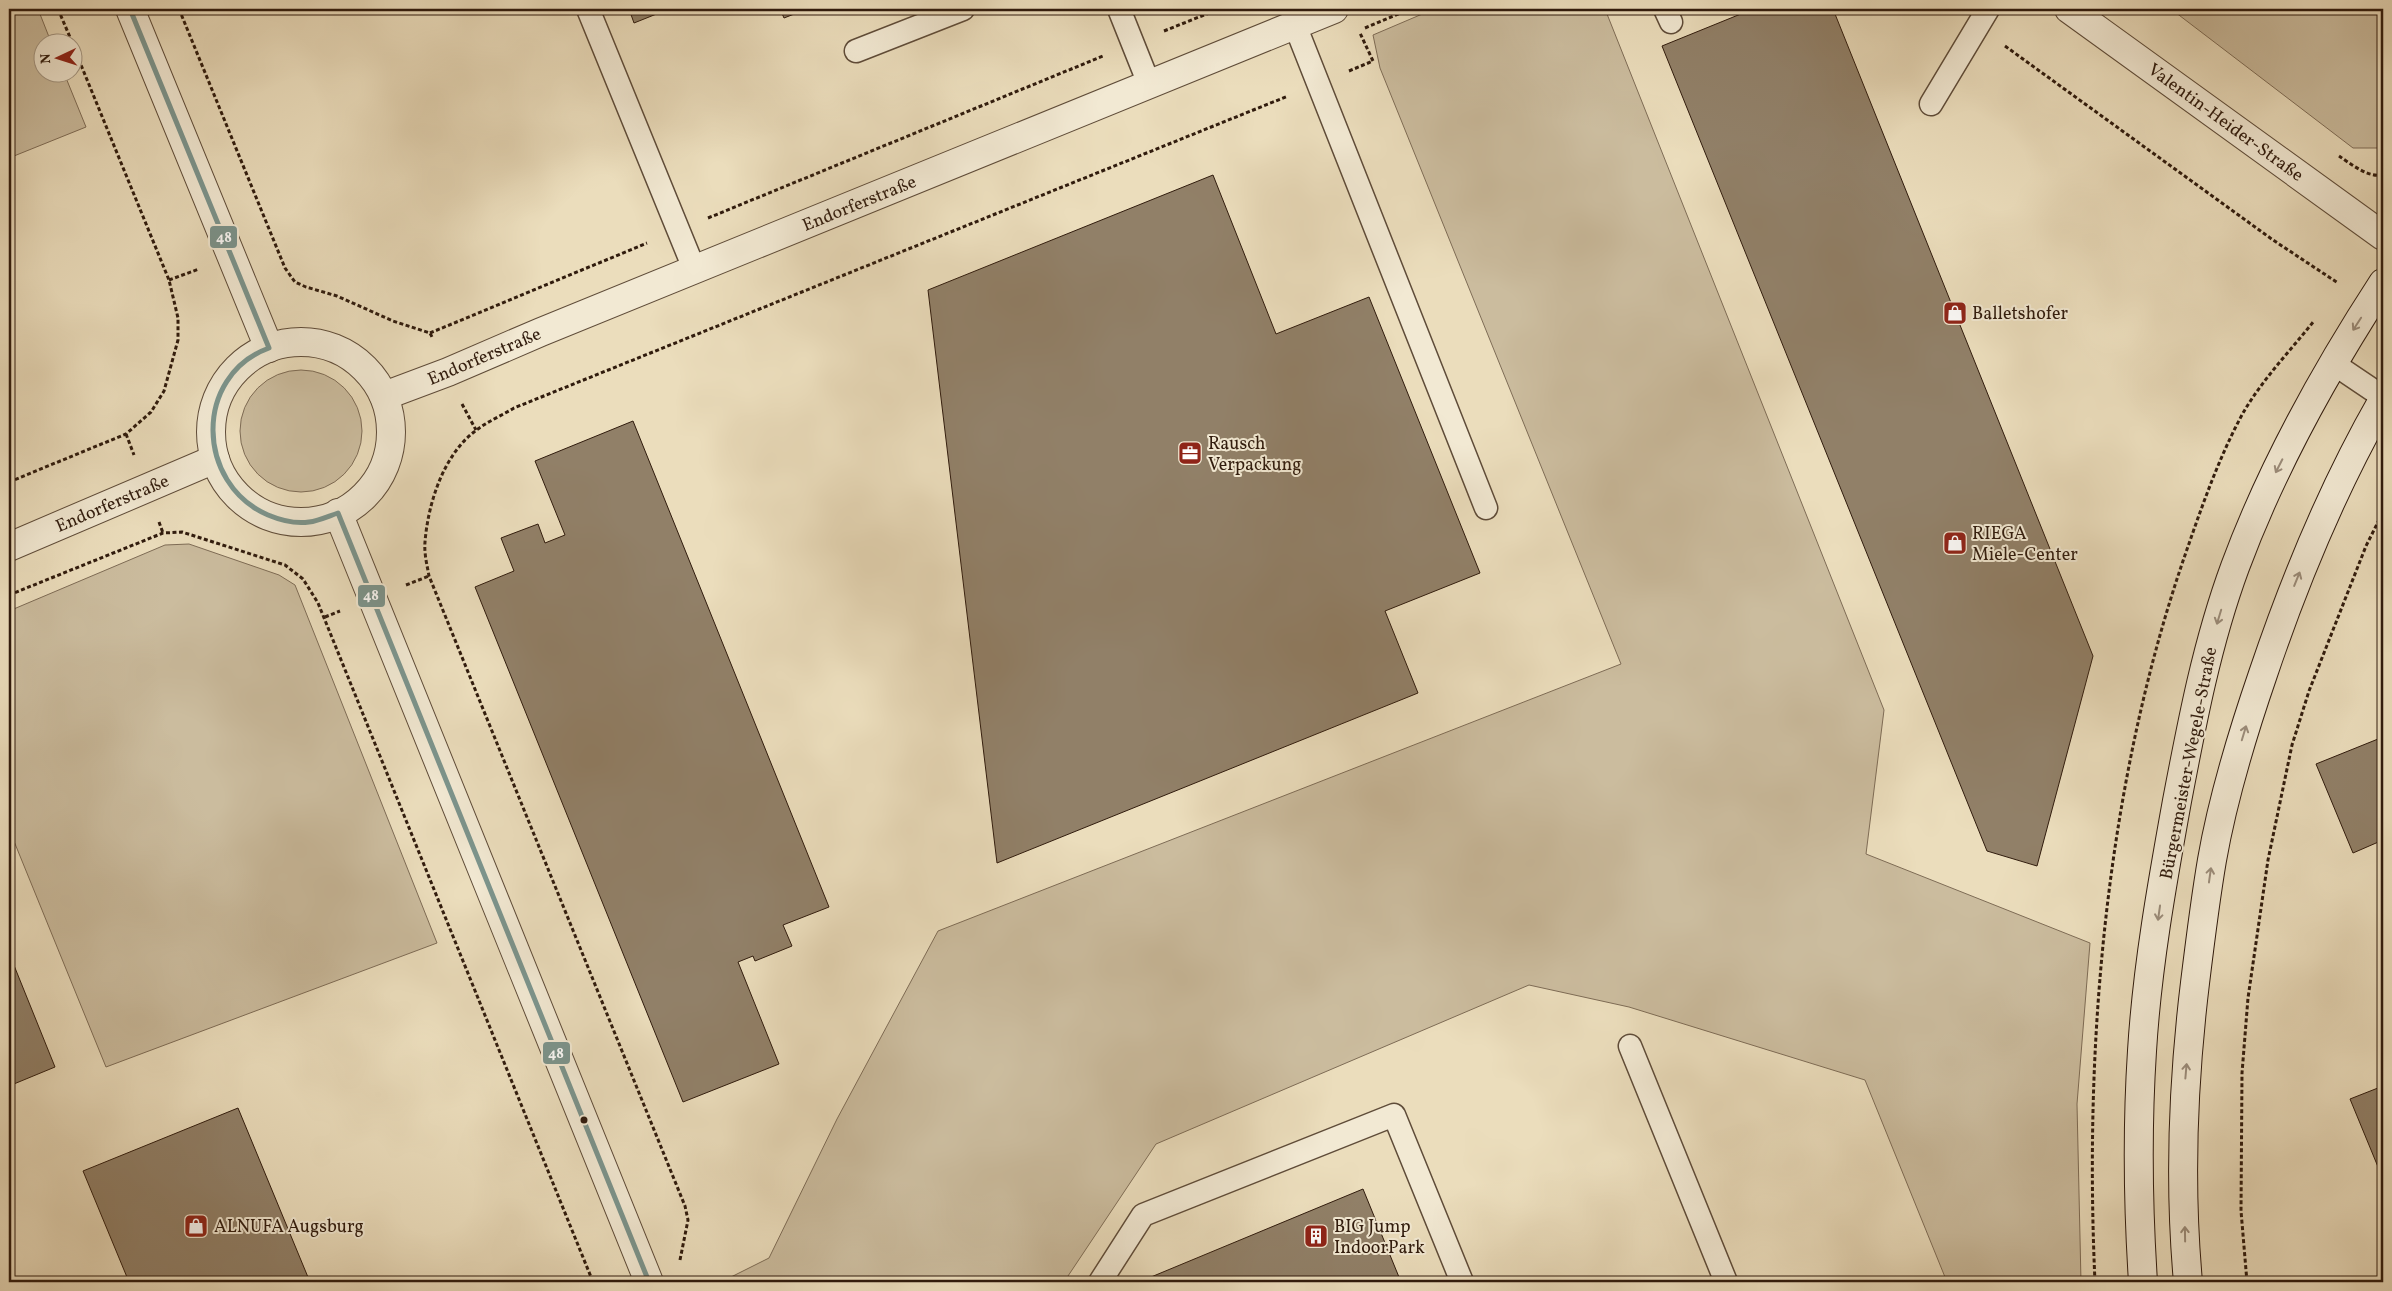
<svg xmlns="http://www.w3.org/2000/svg" width="2392" height="1291" viewBox="0 0 2392 1291" font-family="Vollkorn,serif">
	<style>
		.green { fill: #cbbc9e; stroke: #7e6c56 }
		.building { fill: #918068; stroke: #301b0d }
		.lines { fill: none; stroke-linecap: round; stroke-linejoin: round }
		.lane-casing { stroke: #5f4c39; stroke-width: 25 }
		.street-casing { stroke: #5f4c39; stroke-width: 30 }
		.secondary-casing { stroke: #301b0d; stroke-width: 30 }
		.path { stroke: #301b0d; stroke-width: 3; stroke-dasharray: 4 2.5; stroke-linecap: butt }
		.lane { stroke: #f2e9d3; stroke-width: 22 }
		.street { stroke: #f2e9d3; stroke-width: 28 }
		.secondary { stroke: #f2e9d3; stroke-width: 28 }
		.bus-1-casing { stroke: #f2e9d3; stroke-width: 9 }
		.bus-1 { stroke: #7c958e; stroke-width: 5 }
		.oneway { stroke: #9b8c7a }
		.bus-dot { fill: #301b0d; stroke: #f2e9d3; stroke-width: 2 }
		.labels { text-anchor: middle; stroke-width: 4; stroke-linejoin: round; paint-order: stroke }
		.street-label { font-size: 18px; fill: #301b0d; stroke: #f2e9d3 }
		.poi-label { font-size: 18px; fill: #301b0d; stroke: #f2e9d3; text-anchor: start }
		.line-badge { stroke: #f2e9d3; stroke-width: 2 }
		.badge-label { font-size: 14px; text-anchor: middle; font-weight: bold; fill: #fff }
	</style>
	<rect width="100%" height="100%" fill="#ebddbc"/>
	<filter id="stains"><feTurbulence type="fractalNoise" baseFrequency=".004" numOctaves="4"/><feColorMatrix values="0 0 0 0 .2 0 0 0 0 .09 0 0 0 0 .02 0 0 0 .5 -.17"/></filter>
	<radialGradient id="worn" r=".72"><stop offset=".6" stop-color="#630" stop-opacity="0"/><stop offset="1" stop-color="#630" stop-opacity=".3"/></radialGradient>
	<g class="green">
		<path d="M9,9H38L51,42H42V72L64,73L86,127L9,158Z"/>
		<path d="M1434,9H1605L1884,710L1866,854L2090,943L2077,1104L2081,1282H1947L1865,1080L1629,1007L1529,985L1156,1144L1064,1282H721L769,1258L837,1119L938,931L1621,664L1380,68L1373,35Z"/>
		<path d="M2171,9H2383V148H2353Z"/>
		<circle cx="301" cy="431" r="61"/>
		<path d="M189,544L279,575L295,585L437,943L106,1067L9,829V611L165,545Z"/>
	</g>
	<g class="building">
		<path d="M629,9H669L634,23Z"/>
		<path d="M780,9H807L784,18Z"/>
		<path d="M1753,9H1833L2093,656L2037,866L1987,851L1662,46Z"/>
		<path d="M1213,175L1276,334L1369,297L1480,573L1385,611L1418,693L997,863L928,290Z"/>
		<path d="M633,421L829,907L783,925L792,946L755,961L753,956L738,962L779,1064L683,1102L475,587L514,571L501,538L538,524L545,543L565,535L535,461Z"/>
		<path d="M2383,737V840L2353,853L2316,764Z"/>
		<path d="M9,953L55,1067L9,1086Z"/>
		<path d="M2383,1086V1179L2350,1099Z"/>
		<path d="M238,1108L310,1282H129L83,1171Z"/>
		<path d="M1363,1189L1401,1282H1139Z"/>
	</g>
	<g class="lines">
		<g class="lane-casing">
			<g id="lane">
				<path d="M588,9L695,271"/>
				<path d="M1119,9L1149,84"/>
				<path d="M1665,9L1671,22"/>
				<path d="M1295,25L1486,508"/>
				<path d="M856,51L963,9"/>
				<path d="M1931,104L1988,9"/>
				<path d="M2334,364L2383,397"/>
				<path d="M1630,1046L1726,1282"/>
				<path d="M1100,1282L1143,1215L1394,1115L1462,1282"/>
			</g>
		</g>
		<g class="street-casing">
			<g id="street">
				<path d="M130,9L269,348"/>
				<path d="M2069,9L2383,236"/>
				<circle cx="301" cy="432" r="90"/>
				<path d="M384,396L448,372L541,332L1334,9"/>
				<path d="M338,513L649,1282"/>
				<path d="M9,547L215,459"/>
			</g>
		</g>
		<g class="secondary-casing">
			<g id="secondary">
				<path d="M2143,1282C2138,1205 2137,1128 2142,1051C2147,968 2162,884 2177,801C2192,722 2207,643 2235,567C2272,467 2325,372 2383,283"/>
				<path d="M2188,1282C2179,1183 2183,1082 2195,983C2200,942 2205,901 2212,860C2223,797 2242,735 2263,674C2295,579 2333,487 2383,400"/>
			</g>
		</g>
		<g class="path">
			<path d="M58,9L72,42"/>
			<path d="M179,9L285,268L295,282L306,287L337,296L393,321L430,333L433,339"/>
			<path d="M1365,28L1410,9"/>
			<path d="M1164,31L1219,9"/>
			<path d="M2005,46L2273,240L2338,283"/>
			<path d="M1349,71L1373,61L1360,33"/>
			<path d="M2339,156C2351,164 2368,178 2383,175"/>
			<path d="M708,218L1103,56"/>
			<path d="M169,280L199,269"/>
			<path d="M430,333L647,243"/>
			<path d="M462,404L476,430"/>
			<path d="M126,434L134,455"/>
			<path d="M9,482L126,434L151,412L164,391L178,340V318L169,280L72,43"/>
			<path d="M159,522L163,533"/>
			<path d="M406,585L429,576"/>
			<path d="M9,595L163,533L182,532L285,565L303,579L318,603L593,1282"/>
			<path d="M325,617L340,611"/>
			<path d="M680,1260L688,1220L685,1206L429,576C427,565 424,553 425,542C428,504 443,456 474,432C486,422 501,416 514,408L1288,96"/>
			<path d="M2095,1282C2084,1042 2106,786 2184,558C2201,509 2218,459 2243,413C2262,380 2290,351 2314,321"/>
			<path d="M2247,1282L2241,1211L2242,1073L2248,998L2268,860L2292,745L2309,691L2366,546L2383,512"/>
		</g>
		<use href="#lane" class="lane"/>
		<use href="#street" class="street"/>
		<use href="#secondary" class="secondary"/>
		<g class="bus-1-casing">
			<path id="bus-1" d="M130,9L269,348C193,376 196,484 268,515C280,520 295,524 309,522C318,521 329,516 338,513L649,1282"/>
		</g>
		<use href="#bus-1" class="bus-1"/>
	</g>
	<defs><path id="oneway-shaft" d="M-6 0H5M1.5-3L5.5 0L1.5 3" fill="none" stroke-width="1.6" stroke-linecap="round" stroke-linejoin="round" transform="scale(1.25)"/></defs>
	<g class="oneway">
		<use href="#oneway-shaft" transform="translate(2357 324) rotate(123)"/>
		<use href="#oneway-shaft" transform="translate(2279 466) rotate(117)"/>
		<use href="#oneway-shaft" transform="translate(2297 579) rotate(-68)"/>
		<use href="#oneway-shaft" transform="translate(2219 617) rotate(107)"/>
		<use href="#oneway-shaft" transform="translate(2244 733) rotate(-73)"/>
		<use href="#oneway-shaft" transform="translate(2210 875) rotate(-82)"/>
		<use href="#oneway-shaft" transform="translate(2159 913) rotate(98)"/>
		<use href="#oneway-shaft" transform="translate(2186 1071) rotate(-85)"/>
		<use href="#oneway-shaft" transform="translate(2185 1234) rotate(-91)"/>
	</g>
	<defs>
		<g id="shop-square" transform="scale(1.25)"><rect x="-9" y="-9" width="18" height="18" rx="4" fill="#8f2418" stroke="#f2e9d3"/><path d="M-5-2.5h2.3a2.7 3.5 0 0 1 5.4 0H5L5.5 6h-11ZM-1.5-2.5h3a1.5 2.3 0 0 0-3 0Z" fill="#fff"/></g>
		<g id="office-square" transform="scale(1.25)"><rect x="-9" y="-9" width="18" height="18" rx="4" fill="#8f2418" stroke="#f2e9d3"/><path d="M-6-3h4V-5.5h4V-3h4V5H-6ZM-1-4.5V-3h2v-1.5ZM-6 0V1H6V0Z" fill="#fff"/></g>
		<g id="building-square" transform="scale(1.25)"><rect x="-9" y="-9" width="18" height="18" rx="4" fill="#8f2418" stroke="#f2e9d3"/><path d="M-4-6H4V6H1V3H-1V6H-4ZM-2.5-4.3h1.7v1.8h-1.7ZM.8-4.3h1.7v1.8H.8ZM-2.5-1h1.7V.8h-1.7ZM.8-1h1.7V.8H.8Z" fill="#fff"/></g>
	</defs>
	<g fill-rule="evenodd">
		<use href="#shop-square" x="1955" y="313"/>
		<use href="#office-square" x="1190" y="453"/>
		<use href="#shop-square" x="1955" y="543"/>
		<use href="#shop-square" x="196" y="1226"/>
		<use href="#building-square" x="1316" y="1236"/>
	</g>
	<circle class="bus-dot" cx="584" cy="1120" r="4.5"/>
	<g class="labels">
		<g class="street-label">
			<text transform="translate(2226 122) rotate(36)" y="6">Valentin-Heider-Straße</text>
			<text transform="translate(859 203) rotate(-22)" y="6">Endorferstraße</text>
			<text transform="translate(484 356) rotate(-23)" y="6">Endorferstraße</text>
			<text transform="translate(112 503) rotate(-23)" y="6">Endorferstraße</text>
			<text transform="translate(2188 763) rotate(-79)" y="6">Bürgermeister-Wegele-Straße</text>
		</g>
		<g class="poi-label">
			<text x="1972" y="319">Balletshofer</text>
			<text x="1208" y="449">Rausch<tspan x="1208" dy="21">Verpackung</tspan></text>
			<text x="1972" y="539">RIEGA<tspan x="1972" dy="21">Miele-Center</tspan></text>
			<text x="214" y="1232">ALNUFA Augsburg</text>
			<text x="1334" y="1232">BIG Jump<tspan x="1334" dy="21">IndoorPark</tspan></text>
		</g>
	</g>
	<g class="line-badge">
		<rect x="209" y="225" width="29" height="24" rx="5" fill="#7c958e"/>
		<rect x="357" y="584" width="29" height="24" rx="5" fill="#7c958e"/>
		<rect x="542" y="1041" width="29" height="24" rx="5" fill="#7c958e"/>
	</g>
	<g class="badge-label">
		<text x="224" y="242">48</text>
		<text x="371" y="600">48</text>
		<text x="556" y="1058">48</text>
	</g>
	<rect width="2392" height="1291" fill="none" stroke="#ebddbc" stroke-width="30"/>
	<rect x="10" y="10" width="2372" height="1271" fill="none" stroke="#301b0d" stroke-width="2.5"/>
	<rect x="15" y="15" width="2362" height="1261" fill="none" stroke="#301b0d"/>
	<g transform="translate(58 58) rotate(266)"><circle r="24" fill="#f2e9d3" stroke="#a49784"/>
	<path d="M0-4L9 19L0 12L-9 19Z" fill="#8f2418"/>
	<text y="-8" font-size="14" font-weight="bold" text-anchor="middle" fill="#301b0d">N</text>
	</g>
	<rect width="100%" height="100%" filter="url(#stains)"/>
	<rect width="100%" height="100%" fill="url(#worn)"/>
</svg>
